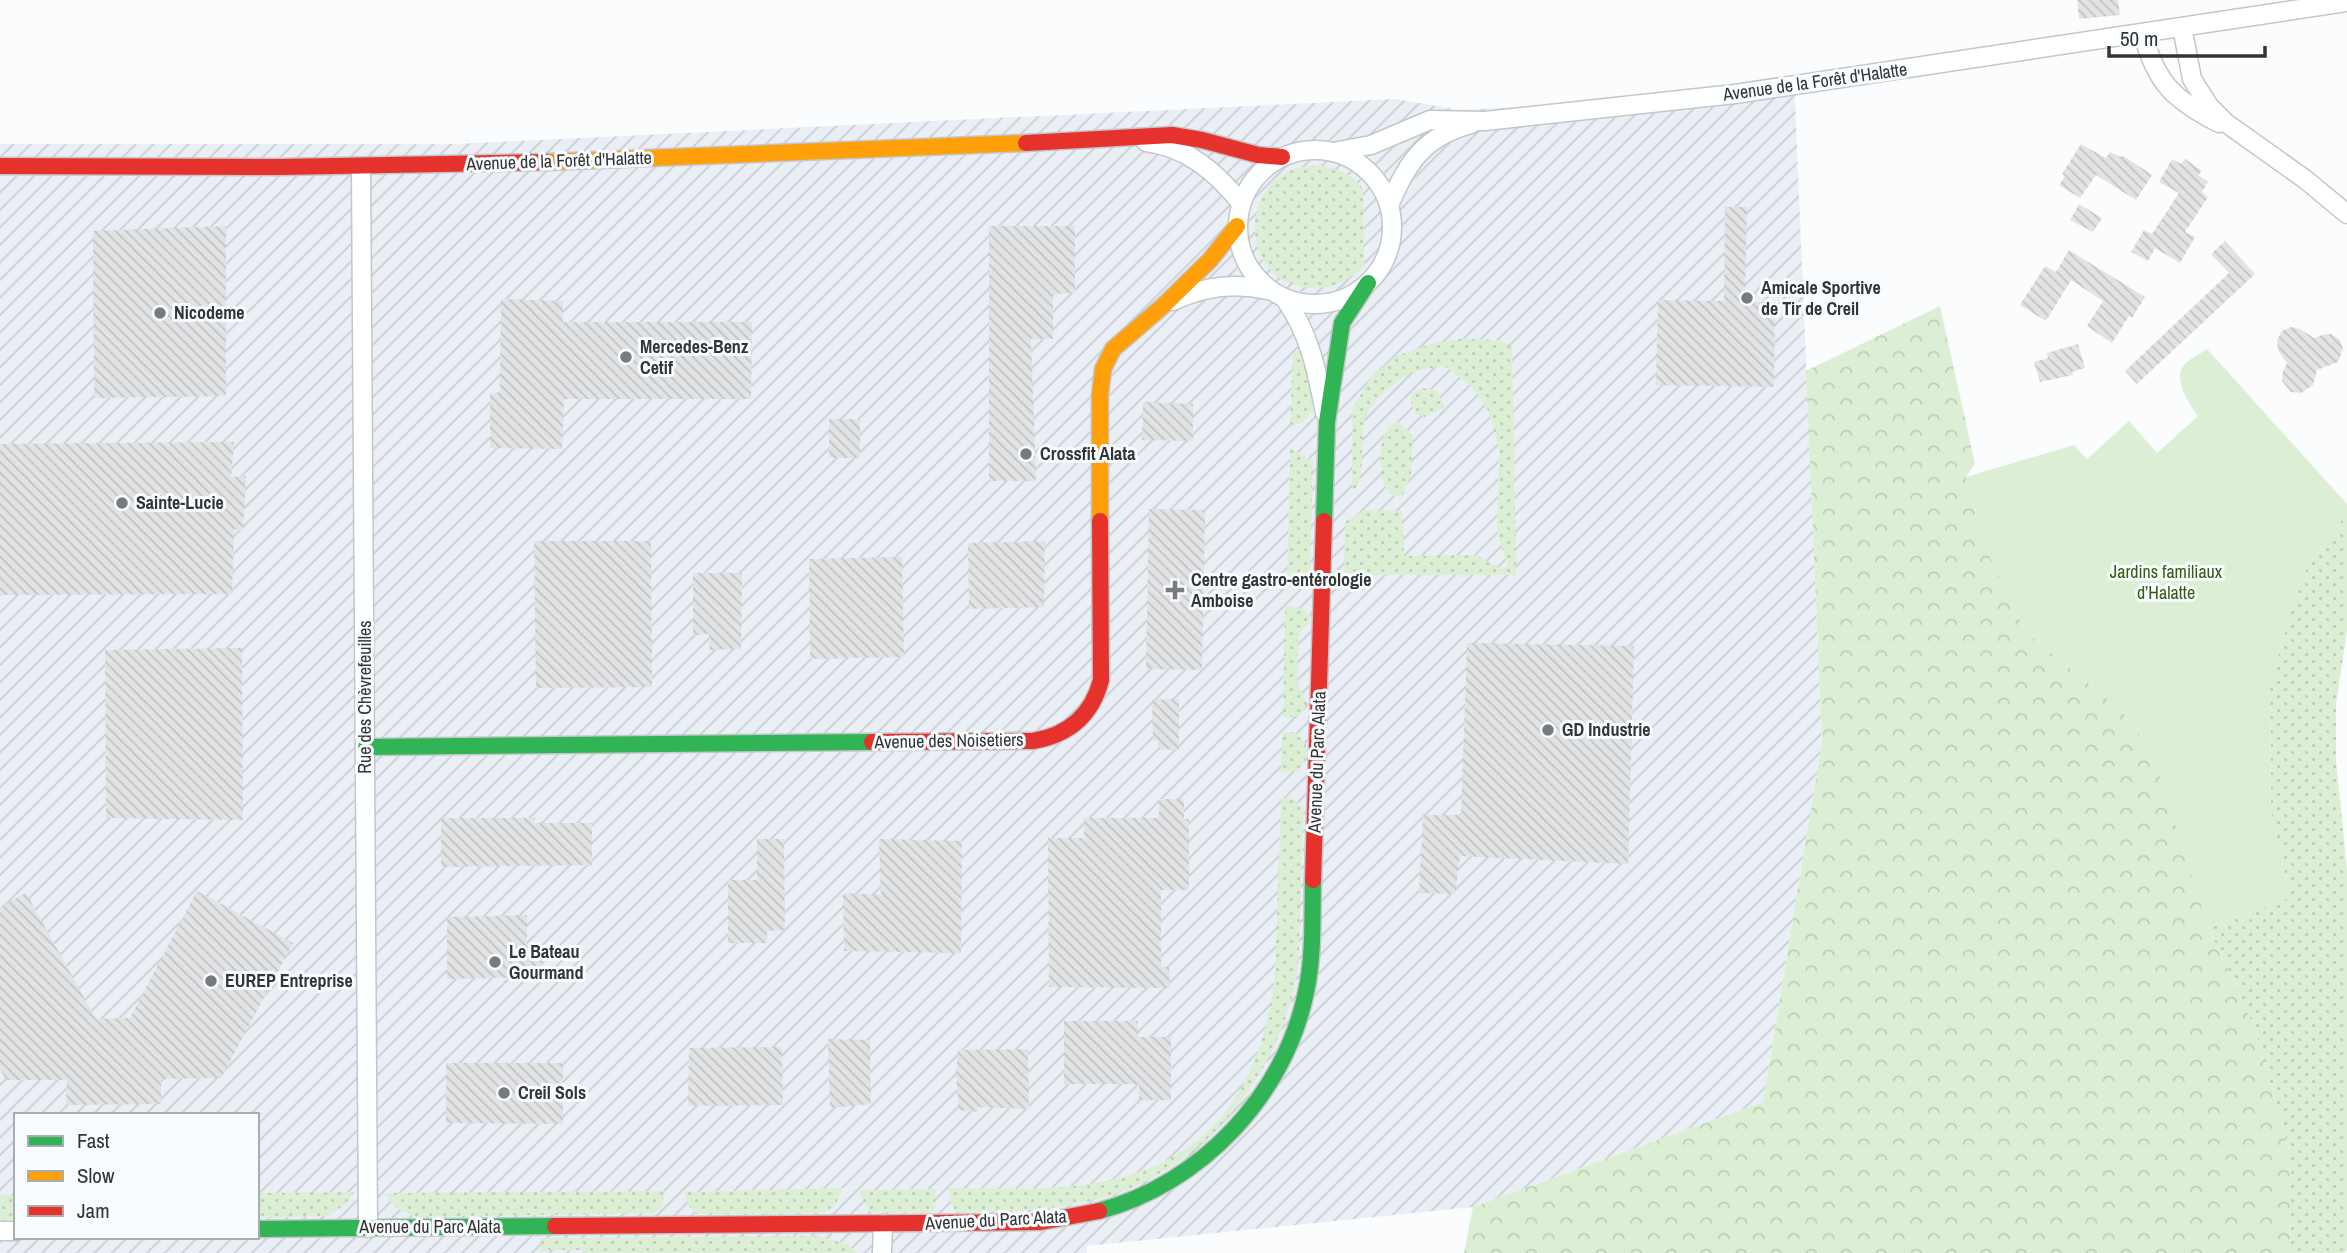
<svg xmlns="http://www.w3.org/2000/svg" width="2347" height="1253" viewBox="0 0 2347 1253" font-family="'Archivo Narrow',sans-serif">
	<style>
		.industrial { fill: url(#industrial-furrows); fill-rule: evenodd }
		.grass { fill: url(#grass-dots) }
		.forest { fill: url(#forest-crowns) }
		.garden { fill: #dcefd4 }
		.building { fill: url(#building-back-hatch) }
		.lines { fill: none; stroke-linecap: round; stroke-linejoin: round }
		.street-casing { stroke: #c5c6c8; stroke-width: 21 }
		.fast-casing { stroke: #c5c6c8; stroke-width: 19 }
		.slow-casing { stroke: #c5c6c8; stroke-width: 19 }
		.jam-casing { stroke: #c5c6c8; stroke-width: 19 }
		.street { stroke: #feffff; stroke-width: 18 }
		.fast { stroke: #30b455; stroke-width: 16 }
		.slow { stroke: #ff9f0a; stroke-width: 16 }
		.jam { stroke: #e5322d; stroke-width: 16 }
		.poi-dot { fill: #797a7b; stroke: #f9fcff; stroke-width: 2.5 }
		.labels { text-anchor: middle; stroke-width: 6; stroke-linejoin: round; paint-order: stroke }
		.street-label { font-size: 18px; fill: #333435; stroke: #f9fcff }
		.poi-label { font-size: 18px; font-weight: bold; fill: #333435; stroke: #f9fcff; text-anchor: start }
		.park-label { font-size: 18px; fill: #315d10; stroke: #f9fcff }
	</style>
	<defs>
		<pattern id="industrial-furrows" width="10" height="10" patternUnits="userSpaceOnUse" patternTransform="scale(1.75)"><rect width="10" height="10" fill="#e9eff5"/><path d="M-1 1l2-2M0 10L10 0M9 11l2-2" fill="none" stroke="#c8ced3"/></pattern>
		<pattern id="grass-dots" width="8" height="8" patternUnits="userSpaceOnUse" patternTransform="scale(1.75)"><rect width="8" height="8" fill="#dcefd4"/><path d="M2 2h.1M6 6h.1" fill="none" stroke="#bdceb7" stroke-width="1.8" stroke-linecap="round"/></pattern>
		<pattern id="forest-crowns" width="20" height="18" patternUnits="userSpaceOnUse" patternTransform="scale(1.75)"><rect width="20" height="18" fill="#dcefd4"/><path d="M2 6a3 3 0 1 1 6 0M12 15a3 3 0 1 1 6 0" fill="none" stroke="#bdceb7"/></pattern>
		<pattern id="building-back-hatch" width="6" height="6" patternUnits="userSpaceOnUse" patternTransform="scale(1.75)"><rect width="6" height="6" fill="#e1e3e5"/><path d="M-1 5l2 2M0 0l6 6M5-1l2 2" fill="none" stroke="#c2c3c5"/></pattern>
	</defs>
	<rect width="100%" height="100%" fill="#fafcfe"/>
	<path class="industrial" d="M1794,78L1822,742L1763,1102L1473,1207L1087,1246V1253H0V144H455L1396,99L1459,110L1596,103ZM16,1115H257V1237H16Z"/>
	<g class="grass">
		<path d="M1318,165C1337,167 1350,174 1363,188L1364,265C1352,279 1335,288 1316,288C1235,289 1233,167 1318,165Z"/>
		<path d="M1460,339L1497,340L1512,346L1516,575H1344L1345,522L1364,510L1402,511L1404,556L1476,555L1501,569L1508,565L1497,535L1499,450L1494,429L1487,408L1471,386L1444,366C1435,368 1425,368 1417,371C1399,376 1367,404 1364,423C1360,445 1365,467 1357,488L1352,490V409L1371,377L1396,356L1435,343Z"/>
		<path d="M1303,349L1313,411L1303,422L1290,427L1293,353Z"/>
		<path d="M1422,388L1437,390L1445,407L1425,417L1416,414C1409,402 1408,393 1422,388Z"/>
		<path d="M1398,421L1413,435L1411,474L1402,497C1396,496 1391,495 1387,489C1380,481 1379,449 1383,438C1385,431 1392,424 1398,421Z"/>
		<path d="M1290,448L1313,461L1310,575L1297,587H1287Z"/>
		<path d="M2347,513V631L2336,704V759L2347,870V1250L2345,1253H2291L2289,1150L2255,1029L2208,927L2290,898L2271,811L2270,684L2301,577Z"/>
		<path d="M1285,606L1302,608L1309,615L1310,623L1300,632L1298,639L1297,682L1307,703C1303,716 1296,718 1283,717Z"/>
		<path d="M1294,732C1310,739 1310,760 1297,771L1281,772L1282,733Z"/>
		<path d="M1281,798L1294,799L1304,809C1302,845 1301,880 1300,915C1299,938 1300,962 1295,984C1275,1081 1199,1172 1102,1198C1055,1211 1008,1211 959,1213C949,1207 950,1199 949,1188C990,1188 1032,1191 1073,1186C1202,1173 1259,1100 1275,976Z"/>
		<path d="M843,1188L835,1206L823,1213L696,1214L687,1204L685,1192Z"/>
		<path d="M936,1189L935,1207L931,1213L871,1212L867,1209L859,1190Z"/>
		<path d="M665,1191L663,1204L655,1213L415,1217L397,1208L384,1193Z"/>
		<path d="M354,1192L346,1204L328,1216L257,1218V1193Z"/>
		<rect x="0" y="1195" width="16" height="25"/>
		<path d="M818,1236L848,1244L857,1253H583L582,1250H548L541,1253V1238Z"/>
	</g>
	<path class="forest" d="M1940,306L1975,464L1966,477L1986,549L2026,632L2121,710L2152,751L2208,927L2255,1029L2289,1150L2291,1253H1464L1473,1207L1763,1102L1822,742L1806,371Z"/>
	<path class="garden" d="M2207,349L2347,504V513L2301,577L2270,684L2271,811L2290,898L2208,927L2152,751L2121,710L2026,632L1986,549L1966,477L2074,445L2087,459L2129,421L2157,453L2198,416C2190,405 2172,379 2184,365C2189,359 2200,354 2207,349Z"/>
	<g class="building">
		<path d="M2077,0H2118L2120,15L2079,19Z"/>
		<path d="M2081,144L2106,158L2110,152L2121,157L2122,155L2152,175L2136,200L2096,175L2080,198L2059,185L2065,176L2062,174Z"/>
		<path d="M2172,159L2181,164L2185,159L2202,171L2198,175L2208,182L2202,192L2208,197L2185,232L2195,237L2180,263L2155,248L2148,261L2131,252L2144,230L2152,234L2179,193L2159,182Z"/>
		<path d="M2079,204L2102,218L2093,232L2070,220Z"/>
		<path d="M1725,207H1747L1745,295L1754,296V302H1775L1774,387L1656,385L1658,300L1724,301Z"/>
		<path d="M226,226V396L94,398L93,231Z"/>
		<path d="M989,226H1075V293L1053,294V339H1031L1036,481H989Z"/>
		<path d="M2225,241L2255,274L2137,384L2125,371L2229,273L2211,254Z"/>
		<path d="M2069,250L2145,297L2132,318L2129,316L2112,343L2087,326L2103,301L2071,280L2046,321L2020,305L2045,266L2056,272Z"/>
		<path d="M501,299L563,301V322H752L751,399H564L562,449L490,448V394L500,392Z"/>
		<path d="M2291,327L2300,329L2314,338L2322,335L2331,334L2340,340L2343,349L2338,362L2317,370L2313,385L2301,393L2291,392L2282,381L2283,371L2287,363L2278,350L2277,340L2282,331Z"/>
		<path d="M2078,344L2085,368L2072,372L2073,375L2040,382L2034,362L2048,358L2047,353Z"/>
		<path d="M1143,402L1193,404V441L1142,440Z"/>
		<rect x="829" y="419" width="31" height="39"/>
		<path d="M234,442L231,477L246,476L243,531L234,529L232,594L0,595V444Z"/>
		<path d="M1149,509L1205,510L1202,670L1146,669Z"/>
		<path d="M534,541H651L652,687L536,688Z"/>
		<path d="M1045,541L1044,607L969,609L968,543Z"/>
		<path d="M902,557L904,657L810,659L809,559Z"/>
		<path d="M693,573H742L741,649L710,650L709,634L693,635Z"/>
		<path d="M1467,643L1634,646L1628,864L1460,856L1455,894L1419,893L1423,815H1461Z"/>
		<path d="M242,648L243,820L106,818L105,650Z"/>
		<path d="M1179,699V750L1158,749V740H1153L1152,700Z"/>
		<path d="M1159,799H1184V819H1189V890H1161V967H1169L1170,988L1049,987L1048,838H1084V818H1159Z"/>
		<path d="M441,818H535L534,823H592V865L441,867Z"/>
		<path d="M757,839H784L785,930L767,931V943H728V880H757Z"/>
		<path d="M879,839L962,841L961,953L844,951L843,893L881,895Z"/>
		<path d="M197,891L293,943L221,1078L161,1079V1104L66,1105L67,1080H6L0,1069V907L26,893L96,1019L130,1018Z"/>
		<path d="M527,915V946L542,947L543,977L447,979V917Z"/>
		<path d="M1064,1021H1138V1037H1171V1100H1139V1084H1064Z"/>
		<path d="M828,1039L870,1040L871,1104L830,1108Z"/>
		<path d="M782,1047L783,1105L688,1106L689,1048Z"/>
		<path d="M1028,1049L1029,1109L978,1107L977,1112L959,1110L956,1075L958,1050Z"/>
		<path d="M446,1063H563V1124L446,1123Z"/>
	</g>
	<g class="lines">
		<g class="street-casing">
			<g id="street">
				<path d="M2182,27L2192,79L2209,106L2226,123L2306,180L2347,214"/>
				<path d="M2143,34C2156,83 2174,100 2219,123"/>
				<path d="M1146,142C1187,147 1216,172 1241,203"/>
				<circle cx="1315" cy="227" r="77"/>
				<path d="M1333,152L1371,145L1430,120L1485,121L1735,94L2347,2"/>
				<path d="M361,167L368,1228"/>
				<path d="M1389,206C1406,164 1424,136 1471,124"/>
				<path d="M1285,299C1310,334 1317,372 1325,413"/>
				<path d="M1173,301C1204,286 1234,282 1268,290"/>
				<path d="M0,1231H16"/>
				<path d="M882,1253L883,1224"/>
			</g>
		</g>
		<g class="fast-casing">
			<g id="fast">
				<path d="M1324,521L1327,422L1342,323L1368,283"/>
				<path d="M366,747L872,742"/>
				<path d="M1099,1211C1201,1184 1285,1095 1306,992C1314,956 1312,917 1313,880"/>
				<path d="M257,1229L555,1226"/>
			</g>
		</g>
		<g class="slow-casing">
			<g id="slow">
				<path d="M547,162L1026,143"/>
				<path d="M1100,521V395L1103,369L1113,349L1164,305L1210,260L1237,226"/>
			</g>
		</g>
		<g class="jam-casing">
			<g id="jam">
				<path d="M1026,143L1172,135L1202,140L1258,155L1282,157"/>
				<path d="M0,166L280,167L547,162"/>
				<path d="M872,742L1033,741C1069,735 1092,715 1101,680L1100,521"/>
				<path d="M1313,880L1324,521"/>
				<path d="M555,1226L1041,1222L1099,1211"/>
			</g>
		</g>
		<use href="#street" class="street"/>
		<use href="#fast" class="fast"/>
		<use href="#slow" class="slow"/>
		<use href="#jam" class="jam"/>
	</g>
	<g class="poi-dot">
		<circle cx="1747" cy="298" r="7"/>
		<circle cx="160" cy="313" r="7"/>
		<circle cx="626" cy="357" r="7"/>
		<circle cx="1026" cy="454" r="7"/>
		<circle cx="122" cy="503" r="7"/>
		<path d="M1171.5 579.5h7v7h7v7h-7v7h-7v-7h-7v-7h7z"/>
		<circle cx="1548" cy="730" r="7"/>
		<circle cx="495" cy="962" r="7"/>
		<circle cx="211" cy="981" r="7"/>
		<circle cx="504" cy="1093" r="7"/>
	</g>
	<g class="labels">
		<g class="street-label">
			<text transform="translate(1815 82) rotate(-8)" y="6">Avenue de la Forêt d'Halatte</text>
			<text transform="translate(559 161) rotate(-2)" y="6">Avenue de la Forêt d'Halatte</text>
			<text transform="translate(365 697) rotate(-90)" y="6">Rue des Chèvrefeuilles</text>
			<text transform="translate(949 741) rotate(-1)" y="6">Avenue des Noisetiers</text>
			<text transform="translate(1317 762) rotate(-88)" y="6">Avenue du Parc Alata</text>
			<text transform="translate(996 1220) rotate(-3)" y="6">Avenue du Parc Alata</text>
			<text x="430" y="1233">Avenue du Parc Alata</text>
		</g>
		<g class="poi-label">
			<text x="1761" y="294">Amicale Sportive<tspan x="1761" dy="21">de Tir de Creil</tspan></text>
			<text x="174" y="319">Nicodeme</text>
			<text x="640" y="353">Mercedes-Benz<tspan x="640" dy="21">Cetif</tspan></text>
			<text x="1040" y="460">Crossfit Alata</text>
			<text x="136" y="509">Sainte-Lucie</text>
			<text x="1191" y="586">Centre gastro-entérologie<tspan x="1191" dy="21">Amboise</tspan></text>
			<text x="1562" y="736">GD Industrie</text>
			<text x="509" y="958">Le Bateau<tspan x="509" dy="21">Gourmand</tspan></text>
			<text x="225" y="987">EUREP Entreprise</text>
			<text x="518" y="1099">Creil Sols</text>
		</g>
		<g class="park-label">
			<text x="2166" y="578">Jardins familiaux<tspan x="2166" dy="21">d’Halatte</tspan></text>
		</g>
	</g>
	<rect x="14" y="1113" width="245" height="126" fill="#f9fcff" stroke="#aaacae" stroke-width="2"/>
	<rect x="28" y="1136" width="35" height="10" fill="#30b455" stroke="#aaacae" stroke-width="2"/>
	<text x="77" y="1148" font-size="21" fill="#333435">Fast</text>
	<rect x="28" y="1171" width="35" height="10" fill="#ff9f0a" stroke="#aaacae" stroke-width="2"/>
	<text x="77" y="1183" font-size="21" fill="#333435">Slow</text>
	<rect x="28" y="1206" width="35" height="10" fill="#e5322d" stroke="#aaacae" stroke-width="2"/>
	<text x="77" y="1218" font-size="21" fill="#333435">Jam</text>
	<path d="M2109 46v10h156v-10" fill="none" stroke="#333435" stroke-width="3.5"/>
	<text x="2120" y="46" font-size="21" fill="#333435" stroke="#f9fcff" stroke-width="5" paint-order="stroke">50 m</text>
</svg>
